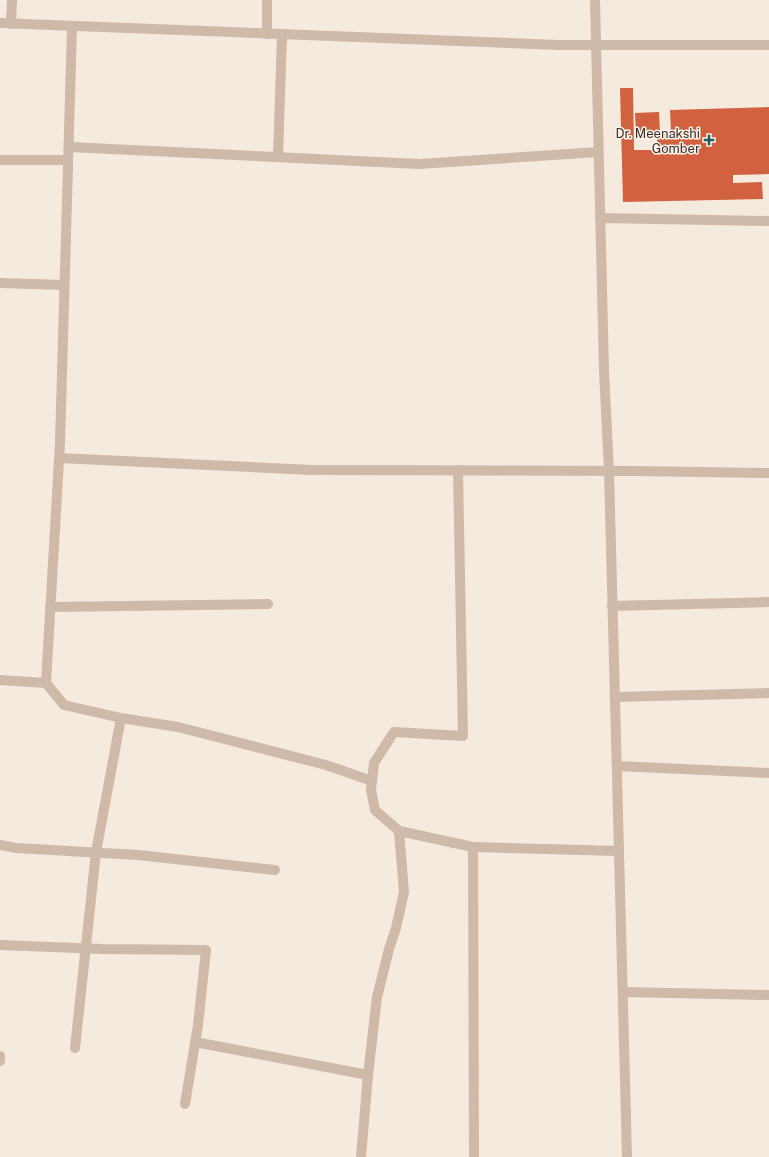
<svg xmlns="http://www.w3.org/2000/svg" width="769" height="1157" viewBox="0 0 769 1157" font-family="'Public Sans',sans-serif">
	<style>
		.building { fill: #d1613f }
		.lines { fill: none; stroke-linecap: round; stroke-linejoin: round }
		.minor { stroke: #cfb9a8; stroke-width: 10 }
		.poi-dot { fill: #1a5d61; stroke: #fcf4eb; stroke-width: 1.5 }
		.labels { text-anchor: middle; stroke-width: 3; stroke-linejoin: round; paint-order: stroke }
		.poi-label { font-size: 13px; fill: #3b2e29; stroke: #fcf4eb; text-anchor: end }
	</style>
	<rect width="100%" height="100%" fill="#f5eade"/>
	<path class="building" d="M620,88H633L634,150H657V133L636,134L635,113L659,112L660,133H671L670,110L769,107V174L733,175V183L762,182L763,199L623,202Z"/>
	<g class="lines">
		<g class="minor">
			<path d="M267,0V34"/>
			<path d="M595,0L604,371L609,471L627,1157"/>
			<path d="M0,23L558,45H769"/>
			<path d="M11,24L12,0"/>
			<path d="M69,147L419,164L598,152"/>
			<path d="M278,157L282,35"/>
			<path d="M0,160H68"/>
			<path d="M600,218L769,221"/>
			<path d="M0,283L64,285"/>
			<path d="M59,458L312,470L633,471L769,473"/>
			<path d="M612,606L769,602"/>
			<path d="M50,607L268,604"/>
			<path d="M0,680L46,683L60,443L72,27"/>
			<path d="M46,683L64,705L121,718L96,852L75,1048"/>
			<path d="M615,697L769,693"/>
			<path d="M121,718L178,727L326,765L372,781"/>
			<path d="M617,766L769,773"/>
			<path d="M399,831L375,810L371,790L374,763L394,732L463,736L458,470"/>
			<path d="M0,845L16,848L138,855L275,870"/>
			<path d="M473,847L619,851"/>
			<path d="M0,945L102,949L206,950L198,1025L185,1104"/>
			<path d="M623,992L769,995"/>
			<path d="M195,1042L368,1075"/>
			<path d="M0,1056V1061"/>
			<path d="M361,1157L368,1075L377,997L389,949L396,928L404,892L399,831L473,847L474,1157"/>
		</g>
	</g>
	<path class="poi-dot" d="M707 134h4v4h4v4h-4v4h-4v-4h-4v-4h4z"/>
	<g class="labels">
		<g class="poi-label">
			<text x="700" y="138">Dr. Meenakshi<tspan x="700" dy="15">Gomber</tspan></text>
		</g>
	</g>
</svg>
